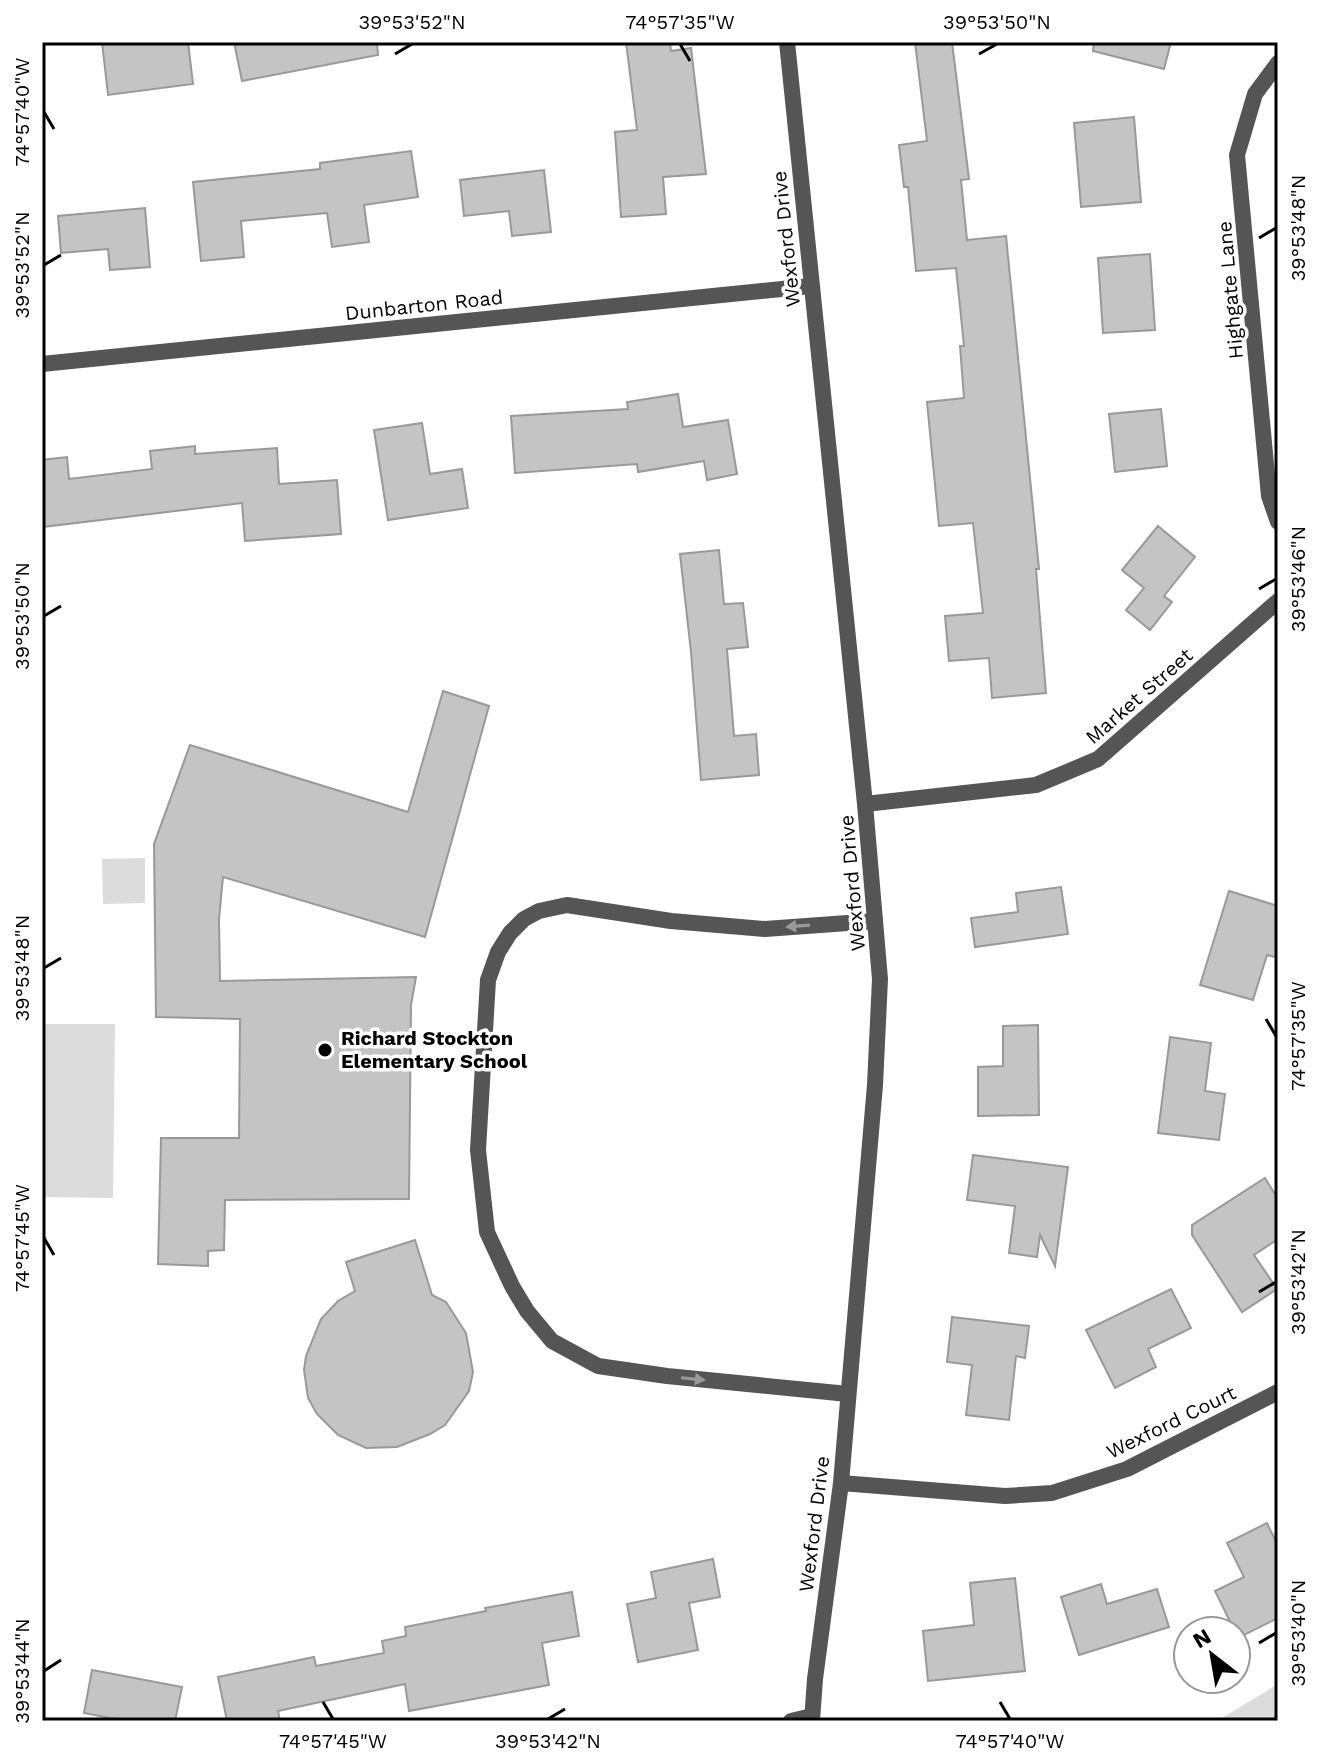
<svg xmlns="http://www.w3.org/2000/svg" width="1320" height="1763" viewBox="0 0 1320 1763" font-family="'Work Sans',sans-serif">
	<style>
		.green { fill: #dcdcdc }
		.building { fill: #c4c4c4; stroke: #999; stroke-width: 2 }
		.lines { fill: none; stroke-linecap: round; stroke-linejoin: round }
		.street { stroke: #555; stroke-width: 16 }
		.oneway { fill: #999 }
		.ticks { fill: none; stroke: #000; stroke-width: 3 }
		.poi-dot { fill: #000; stroke: #fff; stroke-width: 3 }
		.labels { text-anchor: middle; stroke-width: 7; stroke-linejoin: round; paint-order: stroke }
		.street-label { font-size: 20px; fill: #000; stroke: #fff }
		.poi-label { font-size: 20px; font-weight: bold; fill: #000; stroke: #fff; text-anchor: start }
		.neatline { fill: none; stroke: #000; stroke-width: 3 }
		.ticks-label { font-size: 20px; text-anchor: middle; fill: #000 }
	</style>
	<rect width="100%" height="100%" fill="#fff"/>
	<g class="green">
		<path d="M145,858V903L103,904L102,859Z"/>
		<path d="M42,1024H115L113,1198L42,1197Z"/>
		<path d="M1278,1684V1721H1217Z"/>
	</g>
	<g class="building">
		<path d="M102,42H188L193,84L108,95Z"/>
		<path d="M234,42H377L378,55L242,81Z"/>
		<path d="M626,42H670L671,51L691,48L706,174L663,177L666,214L621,217L615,132L637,130Z"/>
		<path d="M915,42H952L969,179L961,180L967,240L1006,236L1039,569H1036L1046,693L992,698L989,658L949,661L945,616L983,613L973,523L939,526L927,402L964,398L960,346H964L956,268L916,271L908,187H904L899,145L927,141Z"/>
		<path d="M1094,42H1171L1164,69L1093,51Z"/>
		<path d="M1134,117L1141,202L1081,207L1074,123Z"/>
		<path d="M411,151L418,197L364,205L369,242L332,247L327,213L241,221L244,257L201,261L193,182L320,169V163Z"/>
		<path d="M544,170L551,232L512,236L509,211L464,216L460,180Z"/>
		<path d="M145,208L150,267L110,270L108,249L61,253L58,216Z"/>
		<path d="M1150,254L1155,330L1103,333L1098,258Z"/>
		<path d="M678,394L683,427L728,420L737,474L707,480L704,461L638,472L637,464L515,473L511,416L628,409L627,402Z"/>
		<path d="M1161,409L1167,466L1115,472L1109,414Z"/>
		<path d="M422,423L430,474L462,469L468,508L388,520L374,430Z"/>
		<path d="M195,446V454L277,448L279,484L337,480L341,534L245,541L242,503L42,527V460L67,457L69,479L152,469L150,451Z"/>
		<path d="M1158,526L1195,557L1164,596L1172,602L1150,630L1126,610L1144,588L1122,570Z"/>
		<path d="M719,550L724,604L743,603L748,647L727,649L734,736L756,734L759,775L701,780L691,652L680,554Z"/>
		<path d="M443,691L489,706L425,937L223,877L219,919L220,981L416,977L411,1005L409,1199L225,1200L224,1250L208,1251V1266L158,1264L161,1138H239L240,1019L156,1017L154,844L190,745L408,812Z"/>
		<path d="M1061,887L1068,934L975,947L971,918L1018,912L1016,893Z"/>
		<path d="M1229,891L1278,906V958L1267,955L1253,1000L1200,985Z"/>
		<path d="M1038,1025L1039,1115L978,1116V1067L1003,1066V1026Z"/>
		<path d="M1170,1037L1211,1043L1205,1091L1225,1094L1219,1140L1158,1133Z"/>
		<path d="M973,1155L1068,1167L1055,1266L1040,1235L1037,1257L1009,1253L1015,1206L967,1200Z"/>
		<path d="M1265,1178L1278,1199V1239L1254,1255L1277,1289L1242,1312L1192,1235V1225Z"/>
		<path d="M415,1240L432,1295L446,1302L466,1333L473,1372L469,1391L445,1425L430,1434L397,1447L366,1448L338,1435L317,1414L308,1398L304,1370L306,1356L321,1319L338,1301L355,1291L346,1262Z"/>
		<path d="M1171,1289L1191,1328L1148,1349L1156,1367L1115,1388L1086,1330Z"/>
		<path d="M952,1317L1029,1326L1025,1358L1016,1356L1009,1420L966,1415L972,1365L947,1362Z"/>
		<path d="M1267,1523L1278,1546V1618L1238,1638L1215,1591L1244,1577L1227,1543Z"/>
		<path d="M713,1559L720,1597L689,1603L698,1650L638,1662L627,1604L656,1598L651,1572Z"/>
		<path d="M1015,1578L1025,1671L928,1681L923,1631L974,1625L970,1583Z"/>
		<path d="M1101,1584L1107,1604L1157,1589L1169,1627L1079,1655L1061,1597Z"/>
		<path d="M572,1592L579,1636L542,1643L549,1685L409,1711L405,1684L278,1711L280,1721H227L218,1677L314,1657L316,1666L384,1653L382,1641L406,1636L405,1627L486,1611L485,1608Z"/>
		<path d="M92,1670L182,1687L175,1721H125L84,1713Z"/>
	</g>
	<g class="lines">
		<g class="street">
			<path d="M787,42L865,804L880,979L875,1085L841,1483L815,1679L812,1721"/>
			<path d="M1278,63L1255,94L1237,155L1269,496L1278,522"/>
			<path d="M42,364L811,286"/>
			<path d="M865,804L1036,785L1098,759L1278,601"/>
			<path d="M848,1394L667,1376L598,1366L552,1341L527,1311L512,1286L487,1232L478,1150L488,980L498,952L510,933L524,919L539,911L567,905L671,921L765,929L875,921"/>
			<path d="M841,1483L1005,1496L1052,1493L1127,1469L1278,1392"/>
			<path d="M791,1721L812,1716"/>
		</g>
	</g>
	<defs><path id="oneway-solid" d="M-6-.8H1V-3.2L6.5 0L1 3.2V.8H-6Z" transform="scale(2)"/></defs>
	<g class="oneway">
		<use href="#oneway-solid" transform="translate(798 926) rotate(176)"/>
		<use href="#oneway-solid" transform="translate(693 1379) rotate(6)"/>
	</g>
	<path class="ticks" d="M680,44L690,61M395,54L412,44M979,54L997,44M44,112L54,129M1259,238L1276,228M44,265L61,255M1259,589L1276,579M44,616L61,606M44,968L61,958M1266,1019L1276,1036M44,1238L54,1255M1259,1292L1276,1282M1259,1643L1276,1633M44,1671L61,1660M323,1702L333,1719M1000,1702L1010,1719M548,1719L565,1709"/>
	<circle class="poi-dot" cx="325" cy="1050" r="8"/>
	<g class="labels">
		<g class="street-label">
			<text transform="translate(786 239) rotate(-96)" y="7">Wexford Drive</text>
			<text transform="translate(1230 290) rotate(-95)" y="7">Highgate Lane</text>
			<text transform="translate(424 305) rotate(-6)" y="7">Dunbarton Road</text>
			<text transform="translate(1139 696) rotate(-41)" y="7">Market Street</text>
			<text transform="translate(852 883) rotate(-95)" y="7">Wexford Drive</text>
			<text transform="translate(1171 1422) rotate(-26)" y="7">Wexford Court</text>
			<text transform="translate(814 1524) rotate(-83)" y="7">Wexford Drive</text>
		</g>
		<g class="poi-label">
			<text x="341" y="1045">Richard Stockton<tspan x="341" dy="23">Elementary School</tspan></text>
		</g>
	</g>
	<rect width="1320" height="1763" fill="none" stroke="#ffffff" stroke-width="88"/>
	<g transform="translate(1212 1655) rotate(329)"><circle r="38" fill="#ffffff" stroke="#999999" stroke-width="2"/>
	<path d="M0-6L14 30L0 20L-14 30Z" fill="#000000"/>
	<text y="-12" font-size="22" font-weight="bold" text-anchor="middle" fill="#000000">N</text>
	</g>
	<rect x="44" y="44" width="1232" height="1675" class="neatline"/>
	<g class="ticks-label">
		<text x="412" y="29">39°53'52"N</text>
		<text x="680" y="29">74°57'35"W</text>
		<text x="997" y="29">39°53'50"N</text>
		<text transform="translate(22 112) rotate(-90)" y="7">74°57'40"W</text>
		<text transform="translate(1298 228) rotate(-90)" y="7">39°53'48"N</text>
		<text transform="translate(22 265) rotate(-90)" y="7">39°53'52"N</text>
		<text transform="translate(1298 579) rotate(-90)" y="7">39°53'46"N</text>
		<text transform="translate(22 616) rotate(-90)" y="7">39°53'50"N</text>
		<text transform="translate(22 968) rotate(-90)" y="7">39°53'48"N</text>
		<text transform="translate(1298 1036) rotate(-90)" y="7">74°57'35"W</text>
		<text transform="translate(22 1238) rotate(-90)" y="7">74°57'45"W</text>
		<text transform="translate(1298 1282) rotate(-90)" y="7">39°53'42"N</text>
		<text transform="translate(1298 1633) rotate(-90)" y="7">39°53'40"N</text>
		<text transform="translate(22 1671) rotate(-90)" y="7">39°53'44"N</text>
		<text x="333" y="1748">74°57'45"W</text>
		<text x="548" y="1748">39°53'42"N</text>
		<text x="1010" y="1748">74°57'40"W</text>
	</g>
</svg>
